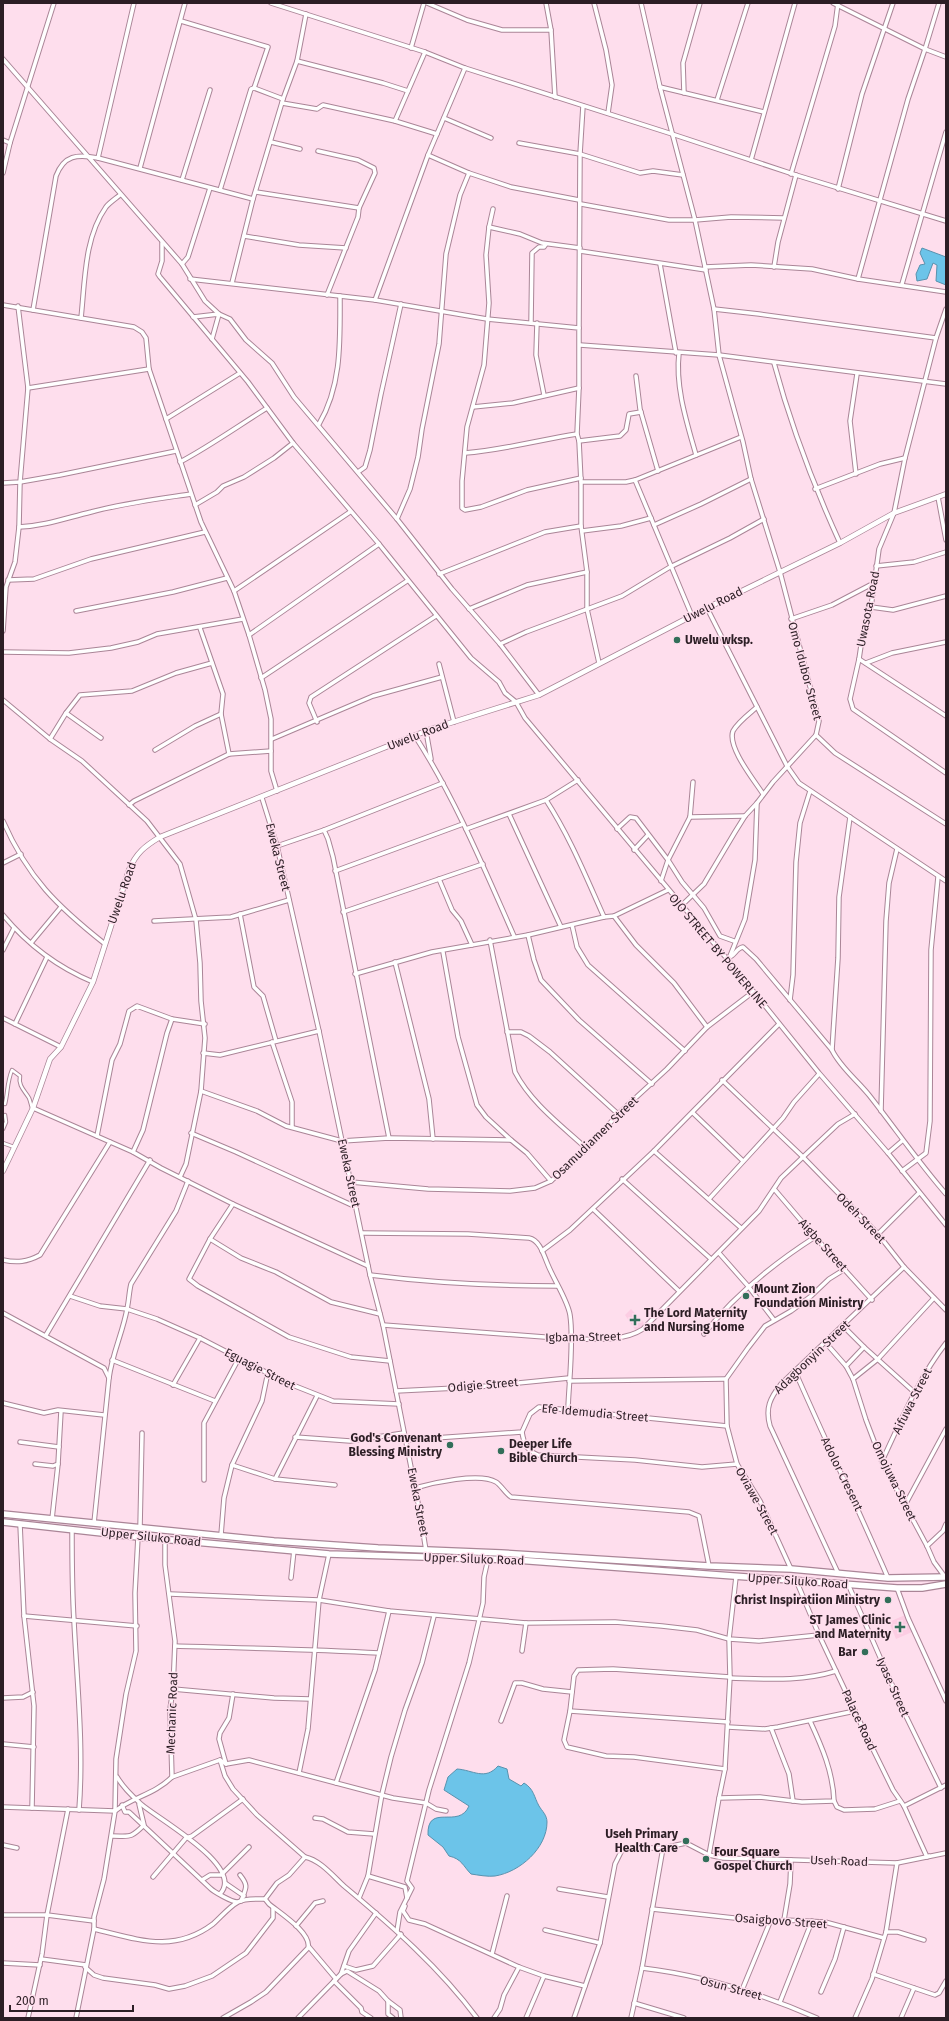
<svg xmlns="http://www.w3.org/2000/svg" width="949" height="2021" viewBox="0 0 949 2021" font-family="'Fira Sans',sans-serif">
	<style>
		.built { fill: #fccde3 }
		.water { fill: #6cc4e9; stroke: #5992ae }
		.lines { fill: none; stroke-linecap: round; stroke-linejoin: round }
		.pedestrian-casing { stroke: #aa8597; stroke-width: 4.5 }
		.minor-casing { stroke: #aa8597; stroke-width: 5.5 }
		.tertiary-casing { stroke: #aa8597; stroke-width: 6 }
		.primary-casing { stroke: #aa8597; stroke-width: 8 }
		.pedestrian { stroke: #fff; stroke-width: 2.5 }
		.minor { stroke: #fff; stroke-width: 3.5 }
		.tertiary { stroke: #fff; stroke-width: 4.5 }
		.primary { stroke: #fff; stroke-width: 5.5 }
		.poi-dot { fill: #326e59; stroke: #fedeed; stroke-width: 1.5 }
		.labels { text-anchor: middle; stroke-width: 3; stroke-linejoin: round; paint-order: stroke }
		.street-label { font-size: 12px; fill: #2c1e25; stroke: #fedeed }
		.poi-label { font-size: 12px; font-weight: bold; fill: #2c1e25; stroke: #fedeed; text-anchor: start }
	</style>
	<rect width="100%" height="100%" fill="#fedeed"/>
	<g class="built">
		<path d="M631,1309L645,1324L636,1331L625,1315Z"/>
		<path d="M905,1615L912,1632L896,1639L889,1622Z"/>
	</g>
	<g class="water">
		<path d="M922,248L946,257V285L936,281L937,265L933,263L927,279L917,281L916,274L920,265L925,264L920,253Z"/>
		<path d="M498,1766L507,1769L509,1779L521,1786L524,1783C534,1789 534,1797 539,1806C542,1811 547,1815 547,1822C547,1848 520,1872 495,1876C488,1877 478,1875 471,1874C463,1866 462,1859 449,1856L443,1847L428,1835C427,1802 459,1830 469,1806L444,1790L448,1777L457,1769C473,1770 485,1781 498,1766Z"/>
	</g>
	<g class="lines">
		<g class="pedestrian-casing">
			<g id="pedestrian">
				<path d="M5,1104C8,1092 7,1082 12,1070L20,1076C18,1086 25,1091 29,1098C30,1100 31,1105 32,1108"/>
				<path d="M3,1129L6,1122L5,1115"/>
				<path d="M3,1143L14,1147"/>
			</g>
		</g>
		<g class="minor-casing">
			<g id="minor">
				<path d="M271,3L425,52L465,68L672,134L796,175L946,221"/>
				<path d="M427,3L467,20L502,30H551"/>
				<path d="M546,3L551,30L555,97"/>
				<path d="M594,3L606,50L612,85L608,113"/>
				<path d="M641,3L660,87L695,220L714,309L719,355L743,442L751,479L780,572L819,721L816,735L773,782L757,803L755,860L745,919L728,961"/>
				<path d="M833,3L925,49L946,57"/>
				<path d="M181,21L268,47L254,88"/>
				<path d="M411,48L424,3"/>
				<path d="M3,59L182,264L205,301L219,314L230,319L246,340L272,363L294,397L397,519L452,589L500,644L539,695"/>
				<path d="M297,61L383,83L408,91"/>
				<path d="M660,87L764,112"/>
				<path d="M684,93L683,63L700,3"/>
				<path d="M717,100L748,3"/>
				<path d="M282,103L317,109L323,105L395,121L437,134"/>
				<path d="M444,118L491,138"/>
				<path d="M395,121L425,52"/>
				<path d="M3,140L10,143"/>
				<path d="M271,142L300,149"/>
				<path d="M519,143L580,154L640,173L653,171L683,175"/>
				<path d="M318,151L358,160L374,168L375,173L359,208"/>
				<path d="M428,155L469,173L511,187L579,200"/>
				<path d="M98,158L134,3"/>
				<path d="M751,160L795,3"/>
				<path d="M140,168L185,3"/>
				<path d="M3,173L10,143L54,3"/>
				<path d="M791,174L835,26L838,3"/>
				<path d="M182,180L210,90"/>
				<path d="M838,189L862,94L893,3"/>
				<path d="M220,190L251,89L254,88L283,99"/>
				<path d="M256,192L359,208L358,217L327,295"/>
				<path d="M581,204L669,220H695L731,217L784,218"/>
				<path d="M493,209L489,227L486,255L489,303L484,365L467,427L462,481V508L465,510L481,507L527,490L581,478"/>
				<path d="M489,227L520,234L542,243L580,248"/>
				<path d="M244,236L299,245L346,248"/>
				<path d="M162,243V261L158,274L160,277L248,382L293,443L379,544L471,658L499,682L505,693L516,702L525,718L733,966L819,1073L888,1153L946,1225"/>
				<path d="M580,251L706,270"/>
				<path d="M182,264L188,257L210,188"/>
				<path d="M660,264L676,353"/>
				<path d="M705,267L751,265L812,269L858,279L946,292"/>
				<path d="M774,267L778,242L796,175"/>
				<path d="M190,279L375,300L487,319L579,328V388L577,434L579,441L581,482V526L587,572V609L599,663"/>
				<path d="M858,279L908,99L925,49L939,3"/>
				<path d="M232,283L253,199L283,99L297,61L306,14"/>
				<path d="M902,284L946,132"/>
				<path d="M375,300L428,155L465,68"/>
				<path d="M3,305L134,327L142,332L146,338L149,369L201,522L234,591L249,635L265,690L271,719V771L277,791"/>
				<path d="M714,309L759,314L936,338"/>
				<path d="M946,309L936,338L905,458L894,513L879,549L871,607L863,632L859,659L850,699L853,709L946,773"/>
				<path d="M33,310L56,176C64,155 77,154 98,158L253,199"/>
				<path d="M193,317L219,314L212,339"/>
				<path d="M81,318C85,282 84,238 106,207C109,203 115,199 120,195"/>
				<path d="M531,323L532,253L539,247H544L546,244"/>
				<path d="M537,323L536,355L544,395"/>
				<path d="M579,328L580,154L583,106"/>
				<path d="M580,345L719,355L946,384"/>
				<path d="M679,353C675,387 687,423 696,455"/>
				<path d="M774,363C791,426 813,484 840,543"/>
				<path d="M636,376L640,409L658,471"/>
				<path d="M28,388L149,369"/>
				<path d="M473,407L513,403L579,388"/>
				<path d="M166,419L240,373"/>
				<path d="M319,424C342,385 340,341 340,296"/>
				<path d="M579,441L620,436L626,430L629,414L641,412"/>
				<path d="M465,453C503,450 539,440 577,434"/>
				<path d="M180,462C210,446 238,426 267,408"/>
				<path d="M358,472L365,467L370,450L381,394L401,304"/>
				<path d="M856,474L850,421L857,374"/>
				<path d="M635,480L692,616"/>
				<path d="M581,482H626L635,480L741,437"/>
				<path d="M3,483L20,482L60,475L176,451"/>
				<path d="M815,489L880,464L905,458"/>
				<path d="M938,497L946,540"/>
				<path d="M195,505L217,492L223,486L244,477L274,458L293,443"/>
				<path d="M397,519L410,489L418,457L422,429L439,344L446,254L460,195L469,173"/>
				<path d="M654,525L701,504L751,479"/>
				<path d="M19,527C44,526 66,518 91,512C124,503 157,499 191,494"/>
				<path d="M582,531L621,526L651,518"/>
				<path d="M876,566L914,562L946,552"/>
				<path d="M439,574L545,532L581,526"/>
				<path d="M8,580L34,579L91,559L205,532"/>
				<path d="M234,591L350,512"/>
				<path d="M871,607L893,610L946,596"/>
				<path d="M707,608L787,766L799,783L946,881"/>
				<path d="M469,609L527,585L587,572"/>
				<path d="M76,611L173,592L227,578"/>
				<path d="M791,619L832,605L874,583"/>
				<path d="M200,628L223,694L221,714L229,754"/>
				<path d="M3,631L6,587L15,562L19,527L20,482L28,388L18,306"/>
				<path d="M249,635L379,544"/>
				<path d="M500,644L526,632L622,596L670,567L730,538L764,519"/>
				<path d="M3,652L69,653L111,648L138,642L157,634L243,619"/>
				<path d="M859,659L946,716"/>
				<path d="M866,663L892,653L946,642"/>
				<path d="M439,664L454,722"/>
				<path d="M261,678L407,581"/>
				<path d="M3,700L50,739L82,761L147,821L180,864L196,920L200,963L201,1001L205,1038L201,1091L186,1164L180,1177"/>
				<path d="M757,707C749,714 738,722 733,731C727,747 754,780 763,794"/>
				<path d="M66,713L101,738"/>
				<path d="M317,722L309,703L311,697L436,616"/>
				<path d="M426,731L431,759"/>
				<path d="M816,735L835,753L946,824"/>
				<path d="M415,736C455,798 484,868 514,936"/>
				<path d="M50,739L66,713L80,695L132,691L176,673L212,663"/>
				<path d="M272,739L373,696L442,677"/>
				<path d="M155,750L195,726L221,714"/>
				<path d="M262,798L277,846L319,1031L370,1275L383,1325L420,1513L427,1557"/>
				<path d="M546,800C570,837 586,877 604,917"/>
				<path d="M129,805L134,801L229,754L271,751"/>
				<path d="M509,814L561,927"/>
				<path d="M690,817L745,816"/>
				<path d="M3,821C28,878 57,906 105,944"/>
				<path d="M466,829L546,800L578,780"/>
				<path d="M617,829L630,817L636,818L668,860L682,882L704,908L720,936L734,941"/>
				<path d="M277,846L324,830"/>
				<path d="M634,850L648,835"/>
				<path d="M3,863L21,854"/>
				<path d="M335,871L463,824"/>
				<path d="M439,879L452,910L461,921L472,945"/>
				<path d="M661,881L668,860L690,817L693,782"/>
				<path d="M682,905L704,884L735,832L745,816L757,803"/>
				<path d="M343,912L483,864"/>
				<path d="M240,914L254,987L263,996L276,1041"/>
				<path d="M3,915C28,945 57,967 93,982"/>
				<path d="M614,916L636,945L674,983L707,1027"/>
				<path d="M154,921L231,917L289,900"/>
				<path d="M572,925L577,947L588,965L685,1051"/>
				<path d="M528,935L534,960L541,980L579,1020L652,1084"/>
				<path d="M490,940L515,1072C531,1103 561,1125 587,1149"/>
				<path d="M31,943L61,907"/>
				<path d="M3,950L14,928"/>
				<path d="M443,952L458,1037L477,1105L486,1117L511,1140"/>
				<path d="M729,957C735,956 736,948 743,947L756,959L832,1050C840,1067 857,1080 869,1095C895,1128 918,1162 946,1194"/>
				<path d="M395,962L429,1099L433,1139"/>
				<path d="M355,974L432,952L528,935L604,917L614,916L668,890"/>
				<path d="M790,1000L793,975L796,862L800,823L810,791"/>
				<path d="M3,1018L61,1047"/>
				<path d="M15,1024L47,957"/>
				<path d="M507,1032H521L529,1036L550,1052L618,1114"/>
				<path d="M272,1042L292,1102V1127"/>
				<path d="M832,1050L838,958L839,897L850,817"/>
				<path d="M203,1053L220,1055L319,1031"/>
				<path d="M722,1080L803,1157L878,1234L904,1267L946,1310"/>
				<path d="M201,1091L257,1111L286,1126L342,1141L389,1138L511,1140L527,1153L551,1181"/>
				<path d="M33,1108L133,1152L161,1168L233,1204L368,1266"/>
				<path d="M881,1111L886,921L889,883L897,849"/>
				<path d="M693,1113L743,1161"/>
				<path d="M191,1133L236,1152L356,1207"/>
				<path d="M97,1136L112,1060L120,1044L129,1011L137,1006L172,1019L205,1024"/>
				<path d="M389,1138L333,857L328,839L324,830L443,783"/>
				<path d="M654,1151L741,1228"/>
				<path d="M133,1152L143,1130L167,1033L172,1019"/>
				<path d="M888,1153L902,1141"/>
				<path d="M902,1171L926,1153L930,1121L931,950L938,877"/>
				<path d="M622,1179L711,1259"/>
				<path d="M351,1182L428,1189L510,1191L535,1188L551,1181L587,1149L618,1114L667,1069L707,1027L753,992"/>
				<path d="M775,1190L815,1237L872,1300"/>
				<path d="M709,1199L783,1118L794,1102L819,1074"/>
				<path d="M233,1204L210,1239L189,1279L198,1286L289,1337L351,1357L390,1361"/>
				<path d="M593,1209L679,1291"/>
				<path d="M362,1233L468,1234L529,1238C540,1240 544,1256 548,1265C554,1280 568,1301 570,1315C574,1341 569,1382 568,1408"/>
				<path d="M878,1234L919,1193"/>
				<path d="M210,1239L241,1258L276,1272L331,1302L380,1314"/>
				<path d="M542,1251L570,1230L654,1151L779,1024"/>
				<path d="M719,1253L748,1286L774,1320"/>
				<path d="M3,1260C17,1263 27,1262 40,1255L110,1142"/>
				<path d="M370,1275C434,1283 493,1286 557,1286"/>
				<path d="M70,1296L100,1306L127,1309L157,1319L200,1338L285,1382L333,1401L399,1404"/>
				<path d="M3,1313L104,1368L109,1378L94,1523"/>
				<path d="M383,1325L571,1339C594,1339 623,1342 643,1329L759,1211L781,1178L803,1157L838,1124L855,1114"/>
				<path d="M843,1326L864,1347L846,1366"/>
				<path d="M704,1334C735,1294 773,1264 815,1237"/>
				<path d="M46,1335L150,1160"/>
				<path d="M825,1342L846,1366L853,1379L866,1420L882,1462L927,1546L934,1562L945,1577"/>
				<path d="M864,1347L914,1392"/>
				<path d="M112,1360L215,1401"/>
				<path d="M795,1371C825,1440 858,1508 888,1578"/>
				<path d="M109,1378C112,1354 123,1332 127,1309C129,1300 129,1292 131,1284L176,1211L188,1181"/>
				<path d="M853,1379L878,1359L934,1298"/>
				<path d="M569,1381L726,1379"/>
				<path d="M173,1385L200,1338"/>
				<path d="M396,1391L477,1387L569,1378"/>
				<path d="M3,1403L44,1413L58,1410L104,1415"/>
				<path d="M522,1432C524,1444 526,1450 538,1455L635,1460L702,1467L737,1464"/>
				<path d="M295,1437L350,1441L404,1433"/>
				<path d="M406,1440L522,1432L530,1414L539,1407L727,1426"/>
				<path d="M20,1442L59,1447"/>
				<path d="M882,1461C901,1421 918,1379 946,1343"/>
				<path d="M35,1464L53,1466L58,1464L61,1411"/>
				<path d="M232,1465L275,1479L335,1485"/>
				<path d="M275,1479L317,1396"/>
				<path d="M204,1480V1423L239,1358"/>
				<path d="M415,1488C432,1483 480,1472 496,1482C501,1485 505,1493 511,1497L689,1512L699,1516L709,1566"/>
				<path d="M905,1505L946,1429"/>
				<path d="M52,1519L58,1464"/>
				<path d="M20,1524L24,1616L34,1706L32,1808"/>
				<path d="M140,1528L142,1433"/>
				<path d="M72,1529C72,1560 72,1590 74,1621C77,1684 84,1747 79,1810"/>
				<path d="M221,1535L224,1498L232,1465L262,1401L268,1372"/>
				<path d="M927,1546L943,1531L946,1524"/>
				<path d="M791,1569L760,1501L737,1464L727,1426L726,1379L748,1348L765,1326L791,1311L810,1297L829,1279L845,1269"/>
				<path d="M838,1573L770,1426C765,1408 770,1398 781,1384L904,1267"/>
				<path d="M291,1578L294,1550"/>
				<path d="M796,1580L819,1635L868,1739L893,1790L904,1806L927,1857L929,1856"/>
				<path d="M848,1584L904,1712L941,1788"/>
				<path d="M897,1588L908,1618L946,1701"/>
				<path d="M170,1594L319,1600L389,1611L526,1623L615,1622L662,1626L697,1630L729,1639L759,1641L819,1635"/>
				<path d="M24,1616L137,1626"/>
				<path d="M175,1646C243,1648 311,1649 379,1653"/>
				<path d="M522,1651L526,1623"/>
				<path d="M730,1678C767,1679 800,1682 836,1671"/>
				<path d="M173,1689L274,1698L310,1699"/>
				<path d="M3,1698L23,1697L33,1692"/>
				<path d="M570,1711L728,1722"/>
				<path d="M501,1721L515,1683H522L543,1689L572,1692"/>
				<path d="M728,1727L765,1729L778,1727L855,1711"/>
				<path d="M771,1728L789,1774L793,1801"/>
				<path d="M3,1744L34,1747"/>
				<path d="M220,1760L225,1776L233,1789L257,1815L305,1857C320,1860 333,1876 344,1886C392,1926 440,1968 477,2018"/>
				<path d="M226,1764L219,1739L220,1733L229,1718L233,1694"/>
				<path d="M725,1769L634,1757L606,1756L567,1747L564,1740L570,1711L574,1676L578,1670L613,1669L730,1677"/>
				<path d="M299,1773L308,1729L319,1600L329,1554"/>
				<path d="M117,1777C123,1787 132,1796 141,1804C158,1819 246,1867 220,1894"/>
				<path d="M172,1777L220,1760L226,1764L249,1760L393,1798L426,1803L436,1809L446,1811"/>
				<path d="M336,1783L375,1670L389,1611"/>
				<path d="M719,1798L725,1769L730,1677L729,1639L736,1577"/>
				<path d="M834,1801L837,1807L844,1810L875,1809L900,1801"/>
				<path d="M122,1805L125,1812H129L210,1888C214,1892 232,1902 237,1902"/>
				<path d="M904,1806L946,1785"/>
				<path d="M3,1807L115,1811L116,1759L126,1694L136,1651L135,1593L138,1537"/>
				<path d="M315,1818L323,1819L348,1832L374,1834"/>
				<path d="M112,1836C130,1836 130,1839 144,1825L139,1804"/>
				<path d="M3,1845L17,1848"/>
				<path d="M709,1855L719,1798L760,1797L802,1802L834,1801C833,1772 822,1747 810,1721"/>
				<path d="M240,1875C249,1886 246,1888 241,1901"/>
				<path d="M368,1876L405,1887L407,1898"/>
				<path d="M153,1877L186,1838L192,1836L243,1799"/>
				<path d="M202,1880L210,1875H221L249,1847"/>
				<path d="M225,1883L244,1896"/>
				<path d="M559,1889L608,1897"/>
				<path d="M359,1898L368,1876L382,1794L391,1757L405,1710L422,1663L434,1616"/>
				<path d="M405,1906L403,1911L409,1920L425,1924L519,1967L544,1976L585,1986"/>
				<path d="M652,1909L770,1922L784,1920L825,1922L884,1938"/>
				<path d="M3,1915H47L94,1921"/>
				<path d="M784,1920L790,1884L791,1860"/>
				<path d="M296,1926L315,1903L323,1901"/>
				<path d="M94,1929C137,1939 173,1954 213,1924C221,1917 229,1907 238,1902C245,1898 257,1899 265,1899"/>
				<path d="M545,1930L600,1943"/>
				<path d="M397,1931L400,1912L412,1888L407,1881L429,1790L469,1663L483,1603L484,1577L488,1559"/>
				<path d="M886,1932H898L924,1940"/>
				<path d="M309,1947L336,1979"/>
				<path d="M492,1954L507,1896"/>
				<path d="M41,1959L86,1965"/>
				<path d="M3,1963L40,1965"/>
				<path d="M344,1966L356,1970L373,1966L401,1934"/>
				<path d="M85,1967L94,1975L103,1978L155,1985L169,1989L185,1986L212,1976L246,1953L273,1918V1908"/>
				<path d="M642,1968C702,1975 762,1994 817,2018"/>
				<path d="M341,1974L349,1951L376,1913"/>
				<path d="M873,1974L935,1995L939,1993L946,1981"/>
				<path d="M334,1981L361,2008L362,2012L371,2018"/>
				<path d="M742,1990L770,1922"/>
				<path d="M821,1992L835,1959L844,1927"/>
				<path d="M388,2001L400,2010L401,2018"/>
				<path d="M780,2002L812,1921"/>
				<path d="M634,2003L684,2018"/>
				<path d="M28,2018L42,1954L47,1915L68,1809"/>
				<path d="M76,2018L94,1929V1917L104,1879L115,1811C133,1797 155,1794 172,1777L170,1709L173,1689L175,1641L165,1565V1539"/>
				<path d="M223,2018L251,2002L266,1992L308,1948C312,1933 280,1913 269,1904L265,1899L277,1883L289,1875L305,1857"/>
				<path d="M298,2018L341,1974L347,1971L379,1991L388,2001V2014L393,2018"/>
				<path d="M494,2018L500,2009L504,1995L519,1967"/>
				<path d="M526,2018L544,1976"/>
				<path d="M574,2018L600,1943L615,1864L623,1848H663L686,1843L709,1855L723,1858L897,1863L946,1853"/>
				<path d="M631,2018L642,1968L663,1848"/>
				<path d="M855,2018L872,1979L886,1932L897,1863"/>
				<path d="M901,2018L914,1988"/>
			</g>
		</g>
		<g class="tertiary-casing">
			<path id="tertiary" d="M3,1171L33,1108L50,1059L61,1047L93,982L129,870C136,853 145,846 160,837L431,729L539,695L707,608L840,543L894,513L946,494"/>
		</g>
		<g class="primary-casing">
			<g id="primary">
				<path d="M3,1514L274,1541L378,1548L501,1553L709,1566L791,1569L888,1578L946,1577"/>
				<path d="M3,1522L138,1537L329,1554L516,1560L897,1588H922L946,1584"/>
			</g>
		</g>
		<use href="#pedestrian" class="pedestrian"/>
		<use href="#minor" class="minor"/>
		<use href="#tertiary" class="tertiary"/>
		<use href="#primary" class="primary"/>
	</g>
	<g class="poi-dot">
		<circle cx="677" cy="640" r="4"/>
		<circle cx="746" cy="1296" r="4"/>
		<path d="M633 1314h4v4h4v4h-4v4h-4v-4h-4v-4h4z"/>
		<circle cx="450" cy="1445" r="4"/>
		<circle cx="501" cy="1451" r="4"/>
		<circle cx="888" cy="1600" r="4"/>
		<path d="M898 1621h4v4h4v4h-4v4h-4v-4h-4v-4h4z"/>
		<circle cx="865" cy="1652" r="4"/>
		<circle cx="686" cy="1841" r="4"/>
		<circle cx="706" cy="1859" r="4"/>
	</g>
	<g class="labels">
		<g class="street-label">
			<text transform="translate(713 605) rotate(-27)" y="4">Uwelu Road</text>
			<text transform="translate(868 609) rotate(-79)" y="4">Uwasota Road</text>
			<text transform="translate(805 671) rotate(75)" y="4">Omo Idubor Street</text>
			<text transform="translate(418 735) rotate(-21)" y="4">Uwelu Road</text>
			<text transform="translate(278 857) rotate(76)" y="4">Eweka Street</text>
			<text transform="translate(122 893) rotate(-71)" y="4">Uwelu Road</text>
			<text transform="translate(718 951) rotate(50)" y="4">OJO STREET BY POWERLINE</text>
			<text transform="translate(595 1138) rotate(-44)" y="4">Osamudiamen Street</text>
			<text transform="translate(349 1173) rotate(78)" y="4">Eweka Street</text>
			<text transform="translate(861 1218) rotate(46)" y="4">Odeh Street</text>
			<text transform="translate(823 1245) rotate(48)" y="4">Aigbe Street</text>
			<text transform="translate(583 1337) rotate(-1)" y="4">Igbama Street</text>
			<text transform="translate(812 1357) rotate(-44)" y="4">Adagbonyin Street</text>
			<text transform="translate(260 1369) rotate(27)" y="4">Eguagie Street</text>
			<text transform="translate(483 1385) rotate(-5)" y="4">Odigie Street</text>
			<text transform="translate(912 1401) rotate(-63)" y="4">Aifuwa Street</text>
			<text transform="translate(595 1413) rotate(5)" y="4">Efe Idemudia Street</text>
			<text transform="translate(842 1474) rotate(64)" y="4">Adolor Cresent</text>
			<text transform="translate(894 1481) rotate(64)" y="4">Omojuwa Street</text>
			<text transform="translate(757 1501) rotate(61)" y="4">Oviawe Street</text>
			<text transform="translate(418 1502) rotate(79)" y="4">Eweka Street</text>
			<text transform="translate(151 1537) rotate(6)" y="4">Upper Siluko Road</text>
			<text transform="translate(474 1559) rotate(2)" y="4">Upper Siluko Road</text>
			<text transform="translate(798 1581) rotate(4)" y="4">Upper Siluko Road</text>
			<text transform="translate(893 1687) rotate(66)" y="4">Iyase Street</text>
			<text transform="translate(172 1713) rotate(-88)" y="4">Mechanic Road</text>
			<text transform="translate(859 1720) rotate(65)" y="4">Palace Road</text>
			<text transform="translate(839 1861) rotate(2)" y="4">Useh Road</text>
			<text transform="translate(781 1921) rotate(4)" y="4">Osaigbovo Street</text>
			<text transform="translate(731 1988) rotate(15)" y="4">Osun Street</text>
		</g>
		<g class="poi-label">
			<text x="685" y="644">Uwelu wksp.</text>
			<text x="754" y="1293">Mount Zion<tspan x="754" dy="14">Foundation Ministry</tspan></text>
			<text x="644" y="1317">The Lord Maternity<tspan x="644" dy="14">and Nursing Home</tspan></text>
			<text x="442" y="1442" text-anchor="end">God's Convenant<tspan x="442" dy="14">Blessing Ministry</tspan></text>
			<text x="509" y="1448">Deeper Life<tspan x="509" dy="14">Bible Church</tspan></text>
			<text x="880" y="1604" text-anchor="end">Christ Inspiratiion Ministry</text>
			<text x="891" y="1624" text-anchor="end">ST James Clinic<tspan x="891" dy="14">and Maternity</tspan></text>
			<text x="857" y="1656" text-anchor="end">Bar</text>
			<text x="678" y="1838" text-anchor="end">Useh Primary<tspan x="678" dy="14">Health Care</tspan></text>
			<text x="714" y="1856">Four Square<tspan x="714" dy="14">Gospel Church</tspan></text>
		</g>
	</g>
	<rect width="949" height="2021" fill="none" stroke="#2c1e25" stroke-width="8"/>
	<path d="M10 2005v6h123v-6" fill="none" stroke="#2c1e25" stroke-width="2"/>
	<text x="16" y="2005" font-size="12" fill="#2c1e25" stroke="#fedeed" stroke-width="3" paint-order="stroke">200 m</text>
</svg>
